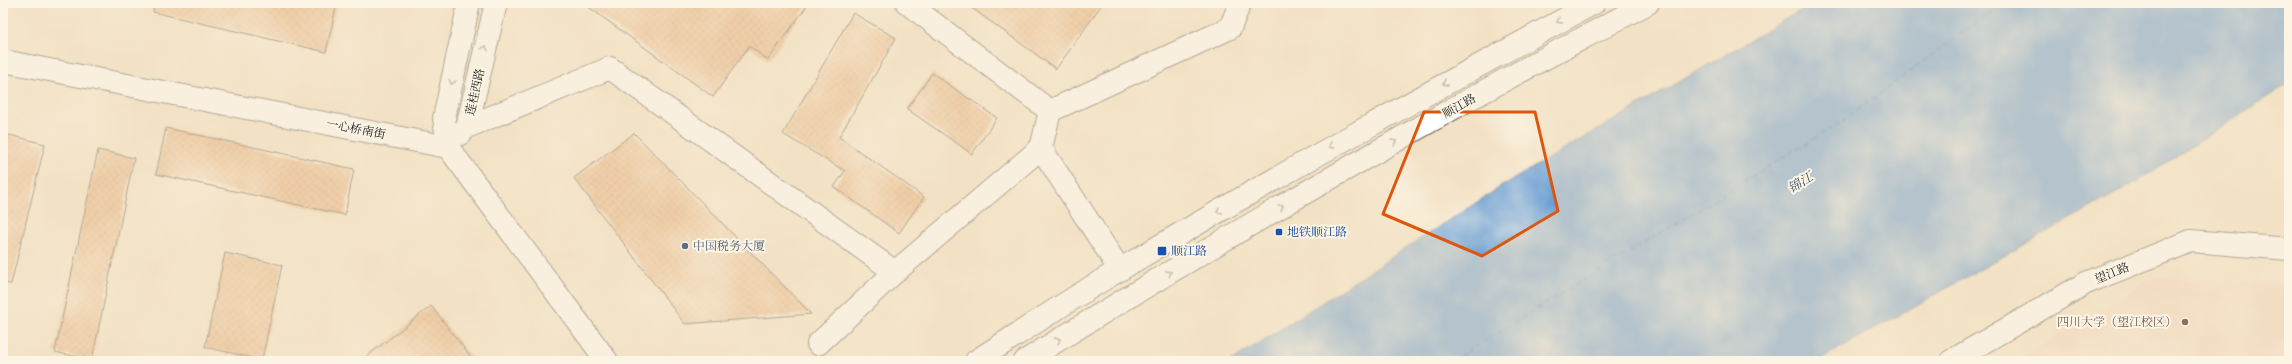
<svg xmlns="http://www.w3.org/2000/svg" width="2292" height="364" viewBox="0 0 2292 364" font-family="Alegreya,'Noto Serif SC',serif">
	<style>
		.built { fill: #f2d4be }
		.water { fill: #679dd4; stroke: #425c78 }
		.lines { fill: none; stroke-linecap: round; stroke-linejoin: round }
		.ferry { stroke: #3e566f; stroke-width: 1; stroke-dasharray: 5 4; stroke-linecap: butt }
		.building { fill: url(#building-cross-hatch) }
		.minor-casing { stroke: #676157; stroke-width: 24 }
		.major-casing { stroke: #676157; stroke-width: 24 }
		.minor { stroke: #fff; stroke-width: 22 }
		.major { stroke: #fff; stroke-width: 22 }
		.oneway { stroke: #999 }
		.marked { fill: none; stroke: #de560d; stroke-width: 3; stroke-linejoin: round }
		.transit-dot { fill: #1a4fb4; stroke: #fcf5e5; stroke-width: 1.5 }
		.service-dot { fill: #5c6f8a; stroke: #fcf5e5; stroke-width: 1.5 }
		.education-dot { fill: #8d6e63; stroke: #fcf5e5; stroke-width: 1.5 }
		.labels { text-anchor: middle; stroke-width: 4; stroke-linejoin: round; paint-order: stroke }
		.street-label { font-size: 12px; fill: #1c1c1c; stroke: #fcf5e5 }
		.transit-label { font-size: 12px; fill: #164399; stroke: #fcf5e5; text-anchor: start }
		.service-label { font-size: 12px; fill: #4e5e75; stroke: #fcf5e5; text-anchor: start }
		.education-label { font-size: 12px; fill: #785e54; stroke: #fcf5e5; text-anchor: end }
		.water-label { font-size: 13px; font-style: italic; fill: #3e566f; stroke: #fcf5e5 }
	</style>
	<defs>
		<pattern id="building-cross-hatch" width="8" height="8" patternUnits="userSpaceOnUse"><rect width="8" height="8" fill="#ecb683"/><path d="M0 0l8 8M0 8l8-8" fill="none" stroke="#ca9c71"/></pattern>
	</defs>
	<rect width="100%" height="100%" fill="#fcf5e5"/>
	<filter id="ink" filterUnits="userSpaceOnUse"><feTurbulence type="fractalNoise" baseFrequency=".025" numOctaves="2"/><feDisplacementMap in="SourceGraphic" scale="8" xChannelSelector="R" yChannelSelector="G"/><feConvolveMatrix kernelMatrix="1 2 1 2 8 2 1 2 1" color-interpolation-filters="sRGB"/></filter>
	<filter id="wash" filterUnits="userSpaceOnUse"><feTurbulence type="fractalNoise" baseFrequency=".012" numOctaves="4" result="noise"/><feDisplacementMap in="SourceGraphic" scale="16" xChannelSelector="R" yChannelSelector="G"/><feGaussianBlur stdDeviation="0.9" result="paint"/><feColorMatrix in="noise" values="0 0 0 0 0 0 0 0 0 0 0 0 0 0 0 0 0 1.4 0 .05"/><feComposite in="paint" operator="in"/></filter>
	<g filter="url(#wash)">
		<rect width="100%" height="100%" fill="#f2e1c4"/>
		<path class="built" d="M2153,278L2289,283V361H2017Z"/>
		<path class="water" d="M1813,3H2289V83L2138,181L1817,361H1231L1502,186Z"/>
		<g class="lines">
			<path class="ferry" d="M1452,361L1841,122L2003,3"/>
		</g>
		<g id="blocks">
			<g class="building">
				<path d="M154,3H337L326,52L153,12Z"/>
				<path d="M583,3H809L768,60L749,46L713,97Z"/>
				<path d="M965,3H1103L1056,69Z"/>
				<path d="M853,13L896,38L839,137L924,197L899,233L834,187L845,171L783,134Z"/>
				<path d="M932,73L997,118L972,154L907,109Z"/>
				<path d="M166,128L354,169L345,215L156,174Z"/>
				<path d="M634,133L811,314L685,324L574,178Z"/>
				<path d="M9,135L45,144L11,284L3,283V158Z"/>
				<path d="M98,150L134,158L92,360L55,352Z"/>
				<path d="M225,253L282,265L262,360L205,347Z"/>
				<path d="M431,306L474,361H361Z"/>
			</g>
		</g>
	</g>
	<g filter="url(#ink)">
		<use href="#blocks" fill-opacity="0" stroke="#676157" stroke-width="1"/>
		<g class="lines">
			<g class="minor-casing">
				<g id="minor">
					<path d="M907,3L1050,111"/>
					<path d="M3,61L448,147L607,361"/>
					<path d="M1050,111L1230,28L1240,3"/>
					<path d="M1050,111L1041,148L1120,270"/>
					<path d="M467,127L610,68L895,272"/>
					<path d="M460,134L467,127L496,3"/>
					<path d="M448,147L444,118L469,3"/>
					<path d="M818,344L895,272L1041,148"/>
					<path d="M1951,361L2086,283L2191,241L2289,249"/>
				</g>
			</g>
			<g class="major-casing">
				<g id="major">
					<path d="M976,361C1024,330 1072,298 1121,269C1276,176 1435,89 1594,3"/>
					<path d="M1025,361C1163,274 1303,193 1445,113C1512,75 1580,40 1648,3"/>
				</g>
			</g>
			<use href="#minor" class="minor"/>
			<use href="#major" class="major"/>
		</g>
		<defs><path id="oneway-chevron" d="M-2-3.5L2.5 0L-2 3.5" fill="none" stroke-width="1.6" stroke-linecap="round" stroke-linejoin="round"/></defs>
		<g class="oneway">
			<use href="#oneway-chevron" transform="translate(1559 21) rotate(152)"/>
			<use href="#oneway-chevron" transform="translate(485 48) rotate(-77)"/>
			<use href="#oneway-chevron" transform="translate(452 82) rotate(103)"/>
			<use href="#oneway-chevron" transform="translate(1445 83) rotate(152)"/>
			<use href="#oneway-chevron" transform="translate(1394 142) rotate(-30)"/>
			<use href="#oneway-chevron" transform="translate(1331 146) rotate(151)"/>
			<use href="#oneway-chevron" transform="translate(1281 207) rotate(-31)"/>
			<use href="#oneway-chevron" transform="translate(1219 211) rotate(150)"/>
			<use href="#oneway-chevron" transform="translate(1169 273) rotate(-31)"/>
			<use href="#oneway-chevron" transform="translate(1058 340) rotate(-32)"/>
		</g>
	</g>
	<path d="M0 0H2292V364H0ZM1424,112H1535L1558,211L1482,256L1383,214Z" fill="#f2e1c4" fill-opacity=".55" fill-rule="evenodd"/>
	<path class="marked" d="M1424,112H1535L1558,211L1482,256L1383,214Z"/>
	<g class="transit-dot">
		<rect x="1275" y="228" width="8" height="8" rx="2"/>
		<rect x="1157" y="246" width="10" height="10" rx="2"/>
	</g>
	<circle class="service-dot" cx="685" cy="246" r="4"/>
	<circle class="education-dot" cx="2185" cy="322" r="4"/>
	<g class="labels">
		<g class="street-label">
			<text transform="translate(475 92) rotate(-77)" y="4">莲桂西路</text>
			<text transform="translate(1459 106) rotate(-29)" y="4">顺江路</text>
			<text transform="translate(356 129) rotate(11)" y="4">一心桥南街</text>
			<text transform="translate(2112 273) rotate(-22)" y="4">望江路</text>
		</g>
		<g class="transit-label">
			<text x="1287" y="236">地铁顺江路</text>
			<text x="1171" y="255">顺江路</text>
		</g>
		<g class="service-label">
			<text x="693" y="250">中国税务大厦</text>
		</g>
		<g class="education-label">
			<text x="2177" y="326">四川大学（望江校区）</text>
		</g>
		<g class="water-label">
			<text transform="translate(1800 182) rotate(-32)" y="5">锦江</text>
		</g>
	</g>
	<rect width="2292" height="364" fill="none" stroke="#fcf5e5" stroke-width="16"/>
</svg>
